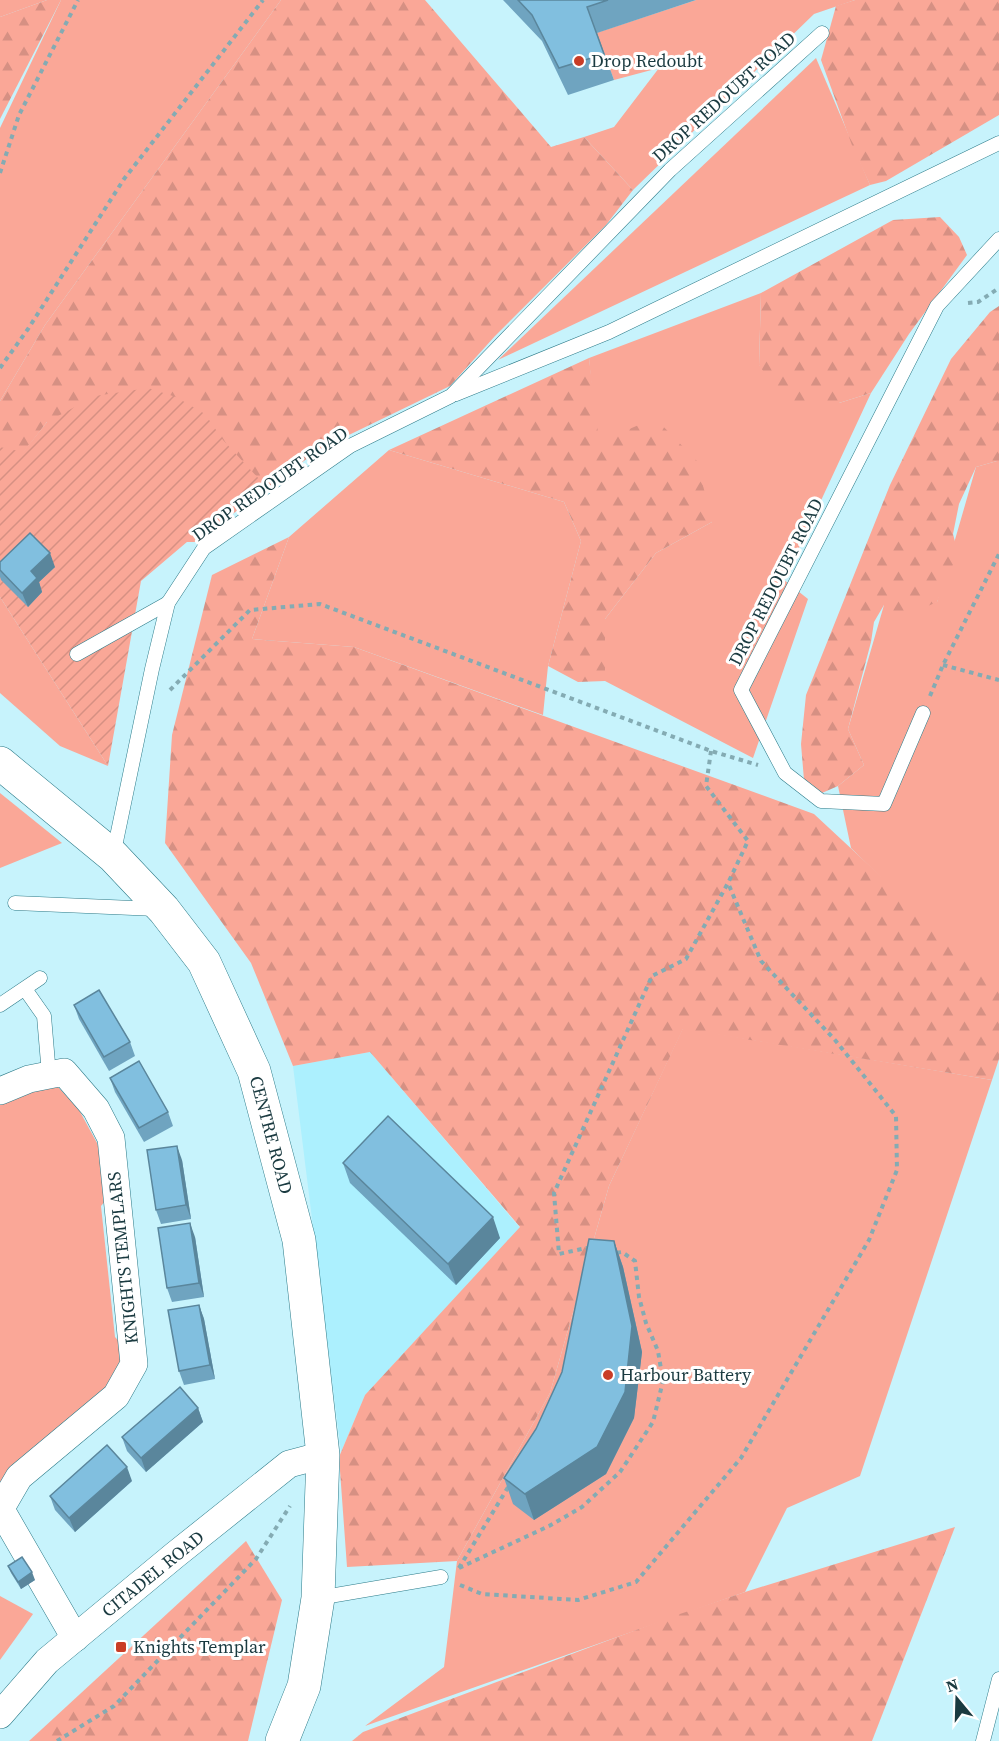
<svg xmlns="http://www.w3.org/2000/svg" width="999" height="1741" viewBox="0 0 999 1741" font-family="'Source Serif 4',serif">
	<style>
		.built { fill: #acf0fe }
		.grass { fill: #faa797 }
		.forest { fill: url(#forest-firs) }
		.garden { fill: url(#garden-furrows) }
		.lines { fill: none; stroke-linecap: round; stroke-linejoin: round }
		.service-casing { stroke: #2c7b89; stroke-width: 15 }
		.minor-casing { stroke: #2c7b89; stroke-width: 28 }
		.tertiary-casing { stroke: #2c7b89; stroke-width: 34 }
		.path { stroke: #84abb3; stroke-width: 4; stroke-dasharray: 4.5 4.5; stroke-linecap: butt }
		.service { stroke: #fff; stroke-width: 14 }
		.minor { stroke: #fff; stroke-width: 27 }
		.tertiary { stroke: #fff; stroke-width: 33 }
		.wall { fill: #6fa4c0 }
		.shaded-wall { fill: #5a869c }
		.building { fill: #81bfdf; stroke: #5a869c; stroke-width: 1.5 }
		.poi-dot { fill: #c93d26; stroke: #fff; stroke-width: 2 }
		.labels { text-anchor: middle; stroke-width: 6; stroke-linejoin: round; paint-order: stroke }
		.poi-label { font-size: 18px; fill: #1a3a40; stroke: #fff; text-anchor: start }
		.street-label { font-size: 18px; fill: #1a3a40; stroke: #fff }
	</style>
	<defs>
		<pattern id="forest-firs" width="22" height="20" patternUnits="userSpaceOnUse" patternTransform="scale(1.5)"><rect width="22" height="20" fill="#faa797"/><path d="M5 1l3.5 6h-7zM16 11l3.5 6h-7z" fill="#d69083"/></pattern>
		<pattern id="garden-furrows" width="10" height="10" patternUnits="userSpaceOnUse" patternTransform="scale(1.5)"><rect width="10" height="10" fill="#faa797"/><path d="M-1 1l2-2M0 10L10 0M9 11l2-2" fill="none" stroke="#d69083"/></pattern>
	</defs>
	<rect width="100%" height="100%" fill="#c7f3fc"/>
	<path class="built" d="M370,1052L520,1228L365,1395L341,1452L293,1066Z"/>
	<g class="grass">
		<path d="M0,0H47L0,17Z"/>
		<path d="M61,0H281L45,325L0,401V128Z"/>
		<path d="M696,0H855L814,14L633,190L584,137L614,127L659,68L614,80L596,33Z"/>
		<path d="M816,58L870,185L498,360Z"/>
		<path d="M761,293L759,365L839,403L871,393L784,580L808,599L753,758L605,681V619L656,553L712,522L597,447L589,358Z"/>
		<path d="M389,450L564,502L581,541L548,666L543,715L354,647L252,639L289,537Z"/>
		<path d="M997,461H999V993L851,848L838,786L864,765L848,729L884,605L937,602L976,467Z"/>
		<path d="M0,597L108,766L60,746L0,693Z"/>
		<path d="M0,793L62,843L0,868Z"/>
		<path d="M683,1028L992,1080L860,1476L787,1508L745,1592L365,1726L444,1667L457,1561L550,1393L609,1186Z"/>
		<path d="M58,1087L78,1108L97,1143L112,1193L101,1206L115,1337L128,1351L131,1362L0,1495V1103L32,1091Z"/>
		<path d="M0,1596L33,1614L0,1660Z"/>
	</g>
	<g class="forest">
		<path d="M47,0H61L0,119V17Z"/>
		<path d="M281,0H425L551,147L584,137L633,190L606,225L495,336L450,386L320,449L195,542H178L47,422L23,453L0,449V401L45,325Z"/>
		<path d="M855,0H999V115L886,181L870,185L853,148L821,60L836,6Z"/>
		<path d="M940,217L959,237L967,255L909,334L871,393L839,403L786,404L759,365L761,293L893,220Z"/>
		<path d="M999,306V463L997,461L976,467L959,504L953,534L958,553L937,602L914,612L892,613L884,605L874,622L871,642L848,729L864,765L838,786L822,793L804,780L801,744L806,695L890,485L951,359L990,312Z"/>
		<path d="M589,358L599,442L655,418L697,461L712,522L656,553L605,619V681L578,682L548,666L581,541L564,502L389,450Z"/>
		<path d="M289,537L252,639L354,647L814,814L999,986V1059L992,1080L683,1029L609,1186L550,1393L457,1561L347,1567L339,1457L365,1395L520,1227L370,1052L293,1066L251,963L165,843L172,735L212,575Z"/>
		<path d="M955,1527L872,1741H352L363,1732L671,1617L745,1592Z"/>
		<path d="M246,1541L282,1600L248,1741H29Z"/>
	</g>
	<path class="garden" d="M148,388L176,397L205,414L223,440L260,480L141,581L108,766L0,597V447L23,452L47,422L95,396Z"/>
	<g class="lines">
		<g class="service-casing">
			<g id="service">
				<path d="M456,394L609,332L999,143"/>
				<path d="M77,654L168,603"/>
				<path d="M923,713L884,804L821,801L785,773L741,690L937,306L999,239"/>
				<path d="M113,856L152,669L168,603L204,548L350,446L451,396L670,170L822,33"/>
				<path d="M15,903L157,909"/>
				<path d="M25,989L44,1016L49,1075"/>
				<path d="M0,1005L40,978"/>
				<path d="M318,1598L441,1577"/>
				<path d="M983,1741L999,1679"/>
			</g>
		</g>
		<g class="minor-casing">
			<g id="minor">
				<path d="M0,1091L29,1079L64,1072L96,1109L111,1138L134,1364L116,1396L19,1477L1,1508"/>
				<path d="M0,1508L75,1638"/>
				<path d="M0,1715L47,1661L175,1555L289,1464L323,1455"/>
			</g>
		</g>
		<g class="tertiary-casing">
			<path id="tertiary" d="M0,763L113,856L164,910L204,962L254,1071L299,1240L323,1455L318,1598L304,1686L282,1741"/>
		</g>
		<g class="path">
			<path d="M0,173L19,115L78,0"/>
			<path d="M968,303L978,302L999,288"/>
			<path d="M0,368L28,329L124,179L263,0"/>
			<path d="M943,665L999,680"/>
			<path d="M170,690L250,610L320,604L711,751L758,765"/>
			<path d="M930,696L943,665L999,554"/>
			<path d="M590,1250L586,1248L559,1254L554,1193L652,976L686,959L728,883L748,841L706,786L711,751"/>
			<path d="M459,1568L549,1526L582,1507L620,1472L653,1422L663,1381L658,1351L646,1323L639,1297L635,1261L622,1252L614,1253"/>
			<path d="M459,1568L510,1484"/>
			<path d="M460,1585L482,1594L578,1600L636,1582L741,1458L869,1240L897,1170L896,1116L835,1040L761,961L728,883"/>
			<path d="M57,1741L114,1706L256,1559L290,1506"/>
		</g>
		<use href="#service" class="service"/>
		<use href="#minor" class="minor"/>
		<use href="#tertiary" class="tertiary"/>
	</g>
	<g class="wall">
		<path d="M503,0H696L597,33L614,80L568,95L542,41Z"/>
		<path d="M0,562L55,567L39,582L42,592L28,607L1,580L0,577Z"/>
		<path d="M74,1005L130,1042L135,1056L109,1071L79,1019Z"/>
		<path d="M110,1078L168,1112L173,1126L144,1142L115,1092Z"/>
		<path d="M182,1160L191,1219L161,1224L156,1210Z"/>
		<path d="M343,1163L500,1238L456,1285L350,1183Z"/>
		<path d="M195,1237L204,1297L172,1302L167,1288Z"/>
		<path d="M614,1241L623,1267L642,1352L634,1418L606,1474L534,1520L513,1504L504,1478L536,1429L562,1372Z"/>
		<path d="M199,1305L204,1319L215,1379L184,1385L179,1371Z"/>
		<path d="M198,1408L203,1422L146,1472L127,1451L122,1437Z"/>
		<path d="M132,1481L75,1532L55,1510L50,1496Z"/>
		<path d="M8,1566L35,1580L21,1589L11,1573Z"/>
	</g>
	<g class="shaded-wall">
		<path d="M50,553L55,567L39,582L42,592L28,607L22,593L31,571Z"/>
		<path d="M177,1146L182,1160L191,1219L186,1205Z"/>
		<path d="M493,1217L500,1238L456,1285L448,1264Z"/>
		<path d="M190,1223L195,1237L204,1297L199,1283Z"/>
		<path d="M614,1241L623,1267L642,1352L634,1418L606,1474L534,1520L525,1494Z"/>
		<path d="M199,1305L204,1319L215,1379L210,1365Z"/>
		<path d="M198,1408L203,1422L146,1472L141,1458Z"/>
		<path d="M127,1467L132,1481L75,1532L69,1518Z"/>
		<path d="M32,1572L35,1580L21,1589L18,1582Z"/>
	</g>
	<g class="building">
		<path d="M518,0H608L587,7L604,54L559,68L532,15Z"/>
		<path d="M30,533L50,553L31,571L37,578L22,593L0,570V562Z"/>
		<path d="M99,990L130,1042L104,1057L74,1005Z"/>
		<path d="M139,1061L168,1112L139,1128L110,1078Z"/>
		<path d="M388,1116L493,1217L448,1264L343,1163Z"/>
		<path d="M177,1146L186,1205L156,1210L147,1150Z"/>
		<path d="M190,1223L199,1283L167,1288L158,1228Z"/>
		<path d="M589,1239L614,1241L632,1326L625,1392L597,1447L525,1494L504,1478L536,1429L562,1372Z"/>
		<path d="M199,1305L210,1365L179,1371L168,1310Z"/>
		<path d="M180,1387L198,1408L141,1458L122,1437Z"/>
		<path d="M107,1445L127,1467L69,1518L50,1496Z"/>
		<path d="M22,1557L32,1572L18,1582L8,1566Z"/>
	</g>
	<g class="poi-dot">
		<circle cx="579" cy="61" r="6"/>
		<circle cx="608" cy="1375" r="6"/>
		<rect x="115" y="1641" width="12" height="12" rx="3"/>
	</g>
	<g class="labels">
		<g class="poi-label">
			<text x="591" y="67">Drop Redoubt</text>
			<text x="620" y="1381">Harbour Battery</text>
			<text x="133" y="1653">Knights Templar</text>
		</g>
		<g class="street-label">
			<text transform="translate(724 97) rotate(-42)" y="6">DROP REDOUBT ROAD</text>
			<text transform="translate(270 484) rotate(-35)" y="6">DROP REDOUBT ROAD</text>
			<text transform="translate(776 582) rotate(-63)" y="6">DROP REDOUBT ROAD</text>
			<text transform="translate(271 1135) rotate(75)" y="6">CENTRE ROAD</text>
			<text transform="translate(123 1258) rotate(-96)" y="6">KNIGHTS TEMPLARS</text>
			<text transform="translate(153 1574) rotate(-39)" y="6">CITADEL ROAD</text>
		</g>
	</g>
	<g transform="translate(957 1699) rotate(341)" stroke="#ffffff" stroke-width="4.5" paint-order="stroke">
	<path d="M0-4.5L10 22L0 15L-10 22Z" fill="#1a3a40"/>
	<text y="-9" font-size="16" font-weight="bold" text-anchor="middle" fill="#1a3a40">N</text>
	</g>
</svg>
